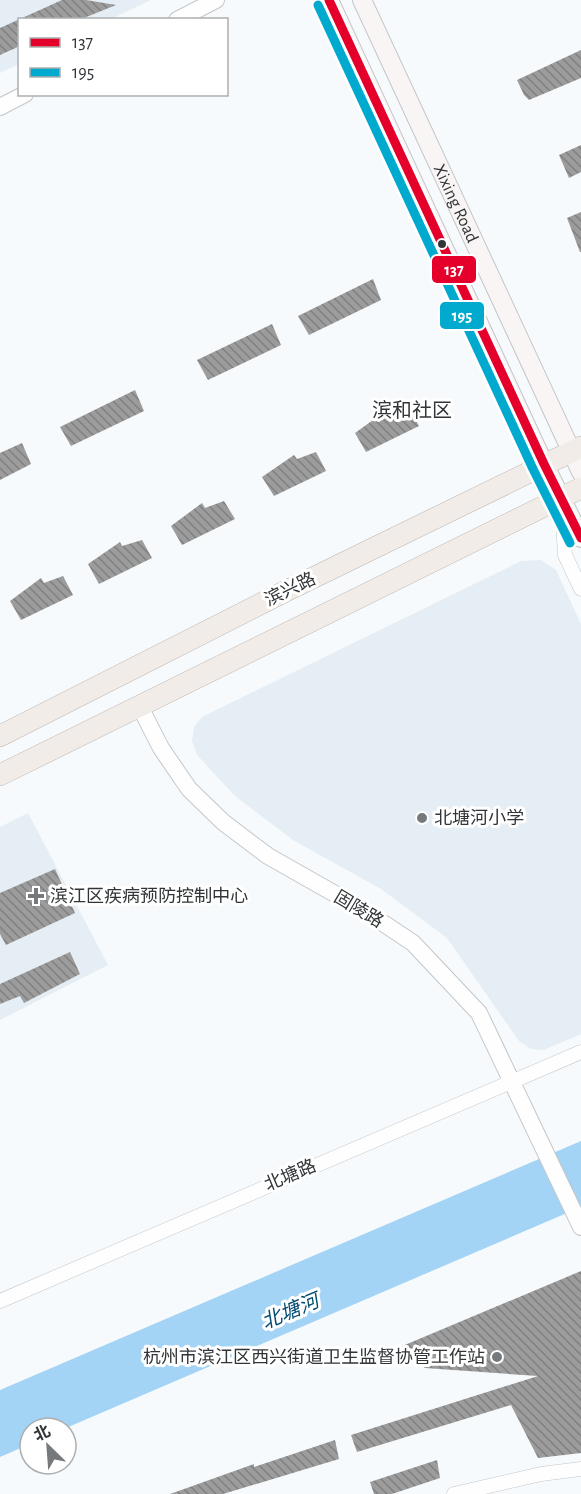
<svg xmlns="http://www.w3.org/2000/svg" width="581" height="1494" viewBox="0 0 581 1494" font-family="'Alegreya Sans','Noto Sans SC',sans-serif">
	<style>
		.built { fill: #e5eef4 }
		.water { fill: #a4d4f5 }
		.building { fill: url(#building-back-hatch) }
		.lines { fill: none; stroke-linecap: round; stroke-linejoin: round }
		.minor-casing { stroke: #c3c6c8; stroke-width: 15 }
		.tertiary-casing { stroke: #c3c6c8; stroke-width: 18 }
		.secondary-casing { stroke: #c3c6c8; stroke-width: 20 }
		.primary-casing { stroke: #bdb5b0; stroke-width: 22 }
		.minor { stroke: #fefeff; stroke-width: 14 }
		.tertiary { stroke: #fefeff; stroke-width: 16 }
		.secondary { stroke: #f8f5f4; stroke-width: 18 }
		.primary { stroke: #f1ece8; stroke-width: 21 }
		.bus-1-casing { stroke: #fff; stroke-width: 14 }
		.bus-2-casing { stroke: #fff; stroke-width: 14 }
		.bus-1 { stroke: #e4002b; stroke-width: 9 }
		.bus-2 { stroke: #00a9ce; stroke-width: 9 }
		.bus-dot { fill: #313537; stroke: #fff; stroke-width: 2 }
		.poi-dot { fill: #767a7c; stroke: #fff; stroke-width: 2 }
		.labels { text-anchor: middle; stroke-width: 6; stroke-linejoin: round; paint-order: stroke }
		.street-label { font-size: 18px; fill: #313537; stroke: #fff }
		.poi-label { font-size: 18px; fill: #313537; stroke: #fff; text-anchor: start }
		.neighbourhood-label { font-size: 20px; fill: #313537; stroke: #fff }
		.water-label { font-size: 20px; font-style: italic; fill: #054d73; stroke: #fff }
		.line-badge { stroke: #fff; stroke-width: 2 }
		.badge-label { font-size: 16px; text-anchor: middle; font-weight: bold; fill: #fff }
	</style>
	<defs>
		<pattern id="building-back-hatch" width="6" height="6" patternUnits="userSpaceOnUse" patternTransform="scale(1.5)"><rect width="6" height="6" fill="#9c9c9c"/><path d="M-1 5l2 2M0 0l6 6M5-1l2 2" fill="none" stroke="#808080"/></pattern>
	</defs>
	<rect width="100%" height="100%" fill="#f7fafc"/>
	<g class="built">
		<path d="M0,0H151L111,19L20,20L19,64L0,73Z"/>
		<path d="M541,560L556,570L581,624V1034L544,1050L531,1049L519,1041L447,938L381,889L293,840L235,796L197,755L192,741L194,727L202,717L521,561Z"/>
		<path d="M28,813L108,965L0,1020V827Z"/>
	</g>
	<path class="water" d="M581,1141V1207L66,1428H30V1444L0,1457V1390Z"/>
	<g class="building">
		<path d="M62,0H86L116,5L79,20H20V46L0,55V28Z"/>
		<path d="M581,50V78L529,100L524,95L517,80Z"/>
		<path d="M581,145V172L569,178L559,155Z"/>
		<path d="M581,212V252H580L567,218Z"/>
		<path d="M373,279L381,300L309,335L298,316Z"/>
		<path d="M272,324L281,345L208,380L197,360Z"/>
		<path d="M135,390L144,411L71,446L60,427Z"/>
		<path d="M409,408L419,426L366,452L355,433L387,410L390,415Z"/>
		<path d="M22,443L31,464L0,480V453Z"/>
		<path d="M316,452L326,471L274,496L262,477L294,455L297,459Z"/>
		<path d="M224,501L235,519L182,545L171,526L202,503L205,508Z"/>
		<path d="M142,540L152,558L99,584L88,564L120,542L122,546Z"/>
		<path d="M63,576L73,595L21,620L10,601L41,578L44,583Z"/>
		<path d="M55,869L75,913L6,945L0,934V893Z"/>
		<path d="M70,952L80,974L24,1003L20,996L0,1004V984Z"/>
		<path d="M581,1271V1453L538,1458L511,1405L357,1452L351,1435L538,1376L425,1368L400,1347Z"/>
		<path d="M335,1440L339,1459L223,1494H170L254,1464V1467Z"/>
		<path d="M437,1460L440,1478L392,1494H374L370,1482Z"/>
	</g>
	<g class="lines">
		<g class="minor-casing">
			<g id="minor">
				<path d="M562,505L565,555L581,589"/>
				<path d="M0,1301L581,1052"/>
				<path d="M454,1494L541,1474L581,1469"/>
			</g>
		</g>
		<g class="tertiary-casing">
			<g id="tertiary">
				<path d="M177,20L216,0"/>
				<path d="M0,107L25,94"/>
				<path d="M139,705L161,748L189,789L223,822L268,856L365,911L413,943L479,1013L581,1227"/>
			</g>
		</g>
		<g class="secondary-casing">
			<g id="secondary">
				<path d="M329,0L544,464L581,538"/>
				<path id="s1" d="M362,0L581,472"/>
			</g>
		</g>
		<g class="primary-casing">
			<g id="primary">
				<path d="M0,736L286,591L581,447"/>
				<path d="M0,775L581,488"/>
			</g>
		</g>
		<use href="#minor" class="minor"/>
		<use href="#tertiary" class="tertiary"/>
		<use href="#secondary" class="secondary"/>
		<use href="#primary" class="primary"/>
		<g class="bus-1-casing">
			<path id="bus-1" d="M329,0L544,464L581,538"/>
		</g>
		<g class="bus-2-casing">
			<path id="bus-2" d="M318,5L533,469L570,543"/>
		</g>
		<use href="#bus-1" class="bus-1"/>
		<use href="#bus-2" class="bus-2"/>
	</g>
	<circle class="bus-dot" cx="442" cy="244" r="5"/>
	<g class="poi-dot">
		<circle cx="422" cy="818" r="6"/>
		<path d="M33 887h6v6h6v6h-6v6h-6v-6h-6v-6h6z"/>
		<circle cx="497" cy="1357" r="6"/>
	</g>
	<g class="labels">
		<g class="street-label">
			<text dy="6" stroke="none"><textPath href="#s1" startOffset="224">Xixing Road</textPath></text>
			<text transform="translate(290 589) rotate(-26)" y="6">滨兴路</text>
			<text transform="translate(359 909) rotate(31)" y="6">固陵路</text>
			<text transform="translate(290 1175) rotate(-23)" y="6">北塘路</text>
		</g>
		<g class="poi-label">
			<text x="434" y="824">北塘河小学</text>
			<text x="50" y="902">滨江区疾病预防控制中心</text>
			<text x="485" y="1363" text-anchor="end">杭州市滨江区西兴街道卫生监督协管工作站</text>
		</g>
		<g class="neighbourhood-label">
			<text x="412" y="417">滨和社区</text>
		</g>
		<g class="water-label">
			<text transform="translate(290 1311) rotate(-23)" y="7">北塘河</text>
		</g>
	</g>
	<g class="line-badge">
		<rect x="431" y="255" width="46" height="29" rx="6" fill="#e4002b"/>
		<rect x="439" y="301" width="46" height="29" rx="6" fill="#00a9ce"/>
	</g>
	<g class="badge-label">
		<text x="454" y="275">137</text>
		<text x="462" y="321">195</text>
	</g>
	<rect x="18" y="18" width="210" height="78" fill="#ffffff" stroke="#adaeaf" stroke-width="1.5"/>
	<rect x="30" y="38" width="30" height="9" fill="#e4002b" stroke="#adaeaf" stroke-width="1.5"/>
	<text x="72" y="48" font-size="18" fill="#313537">137</text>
	<rect x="30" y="68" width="30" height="9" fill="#00a9ce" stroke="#adaeaf" stroke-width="1.5"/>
	<text x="72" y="78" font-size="18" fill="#313537">195</text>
	<g transform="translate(48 1446) rotate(335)"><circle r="28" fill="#ffffff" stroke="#adaeaf" stroke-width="1.5"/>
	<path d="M0-4.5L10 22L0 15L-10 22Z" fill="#767a7c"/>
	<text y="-9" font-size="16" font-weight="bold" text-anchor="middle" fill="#313537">北</text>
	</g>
</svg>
